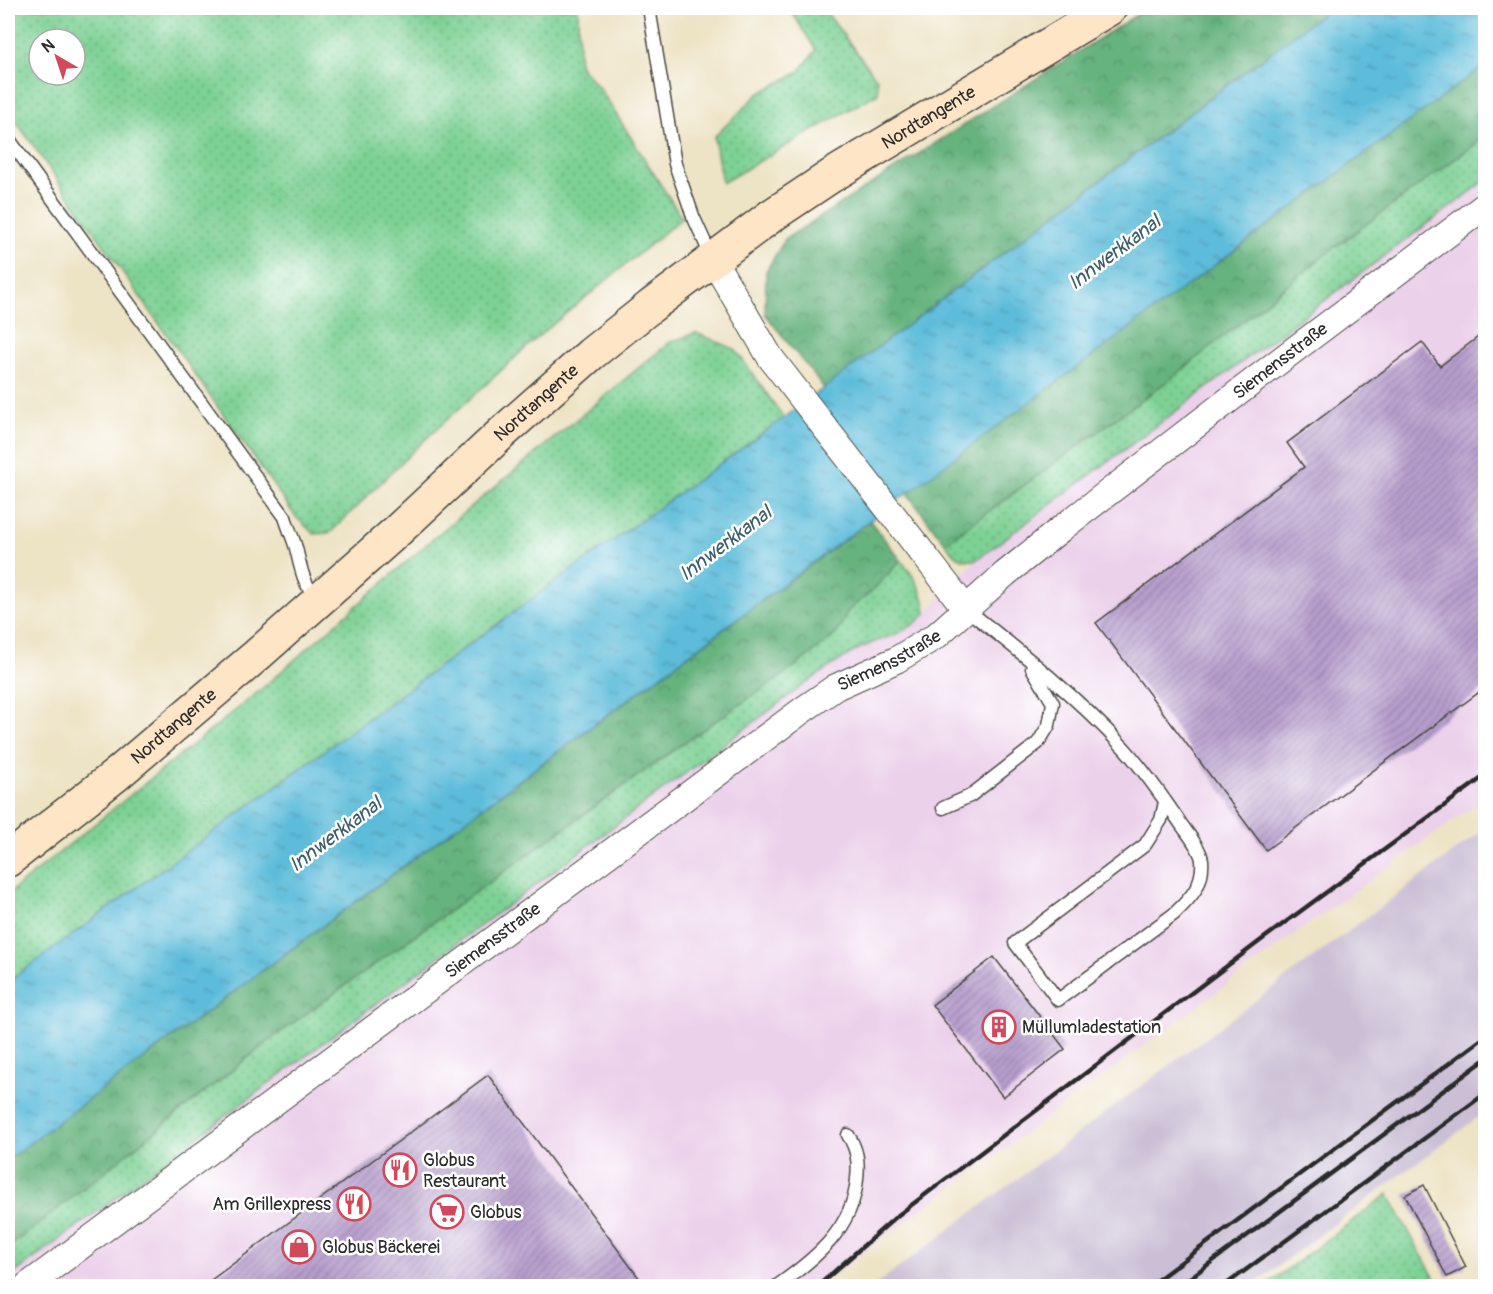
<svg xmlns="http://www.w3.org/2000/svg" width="1493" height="1294" viewBox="0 0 1493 1294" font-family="Pangolin,sans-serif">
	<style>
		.built { fill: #ecd1ea }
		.railway { fill: #cbbfd5 }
		.grass { fill: url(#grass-dots); stroke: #547e60; stroke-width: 1.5; fill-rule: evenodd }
		.forest { fill: url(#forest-crowns); stroke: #486f54; stroke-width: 1.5 }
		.water { fill: url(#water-ripples); stroke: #447482; stroke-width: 1.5 }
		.building { fill: url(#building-hatch) }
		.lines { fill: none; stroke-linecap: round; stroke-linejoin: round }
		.service-casing { stroke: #484742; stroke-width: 15 }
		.minor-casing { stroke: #484742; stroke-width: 28 }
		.secondary-casing { stroke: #484742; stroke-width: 36 }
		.service { stroke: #fff; stroke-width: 12 }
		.minor { stroke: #fff; stroke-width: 26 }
		.secondary { stroke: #fde5c5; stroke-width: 33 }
		.rail { stroke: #2b2b2b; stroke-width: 4.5 }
		.labels { text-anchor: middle; stroke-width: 5; stroke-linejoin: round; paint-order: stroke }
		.street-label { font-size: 18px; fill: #2b2b2b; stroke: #fff }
		.poi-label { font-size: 18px; fill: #2b2b2b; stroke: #fff; text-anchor: start }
		.water-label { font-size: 20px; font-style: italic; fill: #3c5e68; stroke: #fff }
	</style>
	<defs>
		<pattern id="grass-dots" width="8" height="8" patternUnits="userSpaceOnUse" patternTransform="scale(1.5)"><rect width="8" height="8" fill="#7dd194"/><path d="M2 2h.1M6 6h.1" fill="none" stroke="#67aa79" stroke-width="1.8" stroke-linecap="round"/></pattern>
		<pattern id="forest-crowns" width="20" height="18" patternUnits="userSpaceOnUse" patternTransform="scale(1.5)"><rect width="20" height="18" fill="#66b37e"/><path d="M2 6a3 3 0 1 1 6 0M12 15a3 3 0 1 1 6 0" fill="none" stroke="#549267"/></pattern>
		<pattern id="water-ripples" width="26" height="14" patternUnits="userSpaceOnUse" patternTransform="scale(1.5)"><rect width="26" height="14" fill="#5cbcda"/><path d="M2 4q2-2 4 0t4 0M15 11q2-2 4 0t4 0" fill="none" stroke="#4c99b1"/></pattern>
		<pattern id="building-hatch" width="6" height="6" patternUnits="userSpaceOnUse" patternTransform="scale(1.5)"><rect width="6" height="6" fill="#b79ecd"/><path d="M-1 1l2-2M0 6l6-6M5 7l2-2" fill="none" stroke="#9581a7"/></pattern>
	</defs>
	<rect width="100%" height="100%" fill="#fff"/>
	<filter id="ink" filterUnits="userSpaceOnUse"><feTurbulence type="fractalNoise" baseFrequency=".0167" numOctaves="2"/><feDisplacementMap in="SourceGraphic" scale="12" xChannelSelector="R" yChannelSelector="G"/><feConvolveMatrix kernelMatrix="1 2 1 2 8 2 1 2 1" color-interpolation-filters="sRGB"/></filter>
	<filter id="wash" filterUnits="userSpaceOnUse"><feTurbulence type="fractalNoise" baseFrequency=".008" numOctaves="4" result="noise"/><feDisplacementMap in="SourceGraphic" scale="24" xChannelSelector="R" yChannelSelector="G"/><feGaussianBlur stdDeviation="1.35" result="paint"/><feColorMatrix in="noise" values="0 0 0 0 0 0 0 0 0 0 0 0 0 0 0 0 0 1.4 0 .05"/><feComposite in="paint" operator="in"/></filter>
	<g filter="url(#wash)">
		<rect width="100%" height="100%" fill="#ede3c5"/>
		<path class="built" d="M1485,181V798L1306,926L818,1286H8V1278L809,681L864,646L897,635L917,623L976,560Z"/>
		<path class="railway" d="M1485,829V1112L1251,1286H874Z"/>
		<g class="grass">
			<path d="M8,8H578L579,65L600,89L682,218L539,336L417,447L330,533L314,534L295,516L8,110ZM39,39H75V75H39Z"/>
			<path d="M789,8H823L877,79L878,93L722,183L714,137L758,94L799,72L816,50Z"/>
			<path d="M1485,137V181L976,560C959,561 955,556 945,543L1173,377L1327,253Z"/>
			<path d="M696,333L735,349L784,418L544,590L8,982V894L252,697L443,530L670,342Z"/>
			<path d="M901,560C915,578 924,591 926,613C906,635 889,635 865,646C845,655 827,670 809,681L8,1278V1248L279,1033L682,744L789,671L836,634L848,611L874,589Z"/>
			<path d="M1388,1194L1439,1286H1265Z"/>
		</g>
		<g class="forest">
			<path d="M1147,8H1330L824,388L765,314L766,271L785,239Z"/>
			<path d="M1485,65V137L1327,253L1173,377L945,543L906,492Z"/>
			<path d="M870,521L901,560L874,589L848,611L836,634L789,671L682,744L279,1033L8,1248V1159Z"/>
		</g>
		<path class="water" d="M1330,8H1485V65L8,1159V982L544,590L784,418Z"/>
		<g id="blocks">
			<g class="building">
				<path d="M1486,331V687L1266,850L1096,623L1304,467L1287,443L1422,342L1440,366Z"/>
				<path d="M994,957L1065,1049L1003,1097L932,1005Z"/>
				<path d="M488,1075L645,1286H203Z"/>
				<path d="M1424,1185L1466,1267L1447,1277L1405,1195Z"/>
			</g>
		</g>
	</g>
	<g filter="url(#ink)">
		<use href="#blocks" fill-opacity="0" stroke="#484742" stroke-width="1.5"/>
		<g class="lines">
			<g class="service-casing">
				<g id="service">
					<path d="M649,8L675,164L693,216L712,258"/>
					<path d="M8,138L285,517C288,527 293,538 296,548C301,569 303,583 317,600"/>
					<path d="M966,609C1021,652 1077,697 1124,748C1144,770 1162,796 1179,821C1186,832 1200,847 1202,860C1204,884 1191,898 1174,914L1058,1000L1015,943L1145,845L1161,820L1165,802"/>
					<path d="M943,808L970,796L1038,743L1049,725L1053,703L1032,668"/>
					<path d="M777,1286C815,1259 853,1229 857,1179C859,1161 857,1149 848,1135"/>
				</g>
			</g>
			<g class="minor-casing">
				<g id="minor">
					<path d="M712,258L770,357L966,609"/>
					<path id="s1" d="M27,1286L804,709L836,687L896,660L936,636L1005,574L1062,528L1286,356L1486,205"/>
				</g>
			</g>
			<g class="secondary-casing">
				<g id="secondary">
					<path id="s2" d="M8,860L116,775L256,656L397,531L502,433L591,354L651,306L771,216L831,176L1110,8"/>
				</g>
			</g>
			<use href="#service" class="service"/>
			<use href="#minor" class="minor"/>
			<use href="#secondary" class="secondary"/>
			<g class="rail">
				<path d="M818,1286L897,1216L1260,941L1486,775"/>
				<path d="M1149,1286L1486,1036"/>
				<path d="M1179,1286L1486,1059"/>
				<path d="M1224,1286L1486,1093"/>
			</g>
		</g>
	</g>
	<defs>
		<g id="building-ring" transform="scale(1.725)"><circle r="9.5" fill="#fff" stroke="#d1495b" stroke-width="1.5"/><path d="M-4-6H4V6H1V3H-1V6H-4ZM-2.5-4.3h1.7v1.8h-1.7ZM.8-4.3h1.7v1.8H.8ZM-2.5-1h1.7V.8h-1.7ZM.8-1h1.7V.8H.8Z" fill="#d1495b"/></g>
		<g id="restaurant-ring" transform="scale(1.725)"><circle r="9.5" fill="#fff" stroke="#d1495b" stroke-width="1.5"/><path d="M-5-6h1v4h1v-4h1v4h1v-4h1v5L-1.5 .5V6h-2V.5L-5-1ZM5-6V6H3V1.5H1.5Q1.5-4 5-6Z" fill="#d1495b"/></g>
		<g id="supermarket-ring" transform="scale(1.725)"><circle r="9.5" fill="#fff" stroke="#d1495b" stroke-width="1.5"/><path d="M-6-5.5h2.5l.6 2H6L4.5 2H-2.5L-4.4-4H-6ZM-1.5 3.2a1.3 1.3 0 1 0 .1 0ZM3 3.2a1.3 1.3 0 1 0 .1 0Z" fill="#d1495b"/></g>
		<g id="shop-ring" transform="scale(1.725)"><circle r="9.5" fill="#fff" stroke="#d1495b" stroke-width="1.5"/><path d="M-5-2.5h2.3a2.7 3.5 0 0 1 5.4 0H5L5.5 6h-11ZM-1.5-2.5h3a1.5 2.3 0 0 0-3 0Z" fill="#d1495b"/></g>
	</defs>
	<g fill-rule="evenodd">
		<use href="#building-ring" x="999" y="1027"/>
		<use href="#restaurant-ring" x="400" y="1170"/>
		<use href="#restaurant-ring" x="354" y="1204"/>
		<use href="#supermarket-ring" x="447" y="1212"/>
		<use href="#shop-ring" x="299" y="1247"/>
	</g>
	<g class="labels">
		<g class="street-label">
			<text dy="6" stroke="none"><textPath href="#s2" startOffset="1185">Nordtangente</textPath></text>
			<text dy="6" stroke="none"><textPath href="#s1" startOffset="1560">Siemensstraße</textPath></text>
			<text dy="6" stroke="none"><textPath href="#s2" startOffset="699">Nordtangente</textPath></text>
			<text dy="6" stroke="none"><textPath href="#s1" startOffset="1066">Siemensstraße</textPath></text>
			<text dy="6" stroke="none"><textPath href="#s2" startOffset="213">Nordtangente</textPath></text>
			<text dy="6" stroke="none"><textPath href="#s1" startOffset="580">Siemensstraße</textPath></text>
		</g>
		<g class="poi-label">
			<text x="1022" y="1033">Müllumladestation</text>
			<text x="423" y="1166">Globus<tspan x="423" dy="21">Restaurant</tspan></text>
			<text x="331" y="1210" text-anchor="end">Am Grillexpress</text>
			<text x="470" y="1218">Globus</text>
			<text x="322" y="1253">Globus Bäckerei</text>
		</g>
		<g class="water-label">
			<text transform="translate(1114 252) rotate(-37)" y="7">Innwerkkanal</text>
			<text transform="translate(725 543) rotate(-37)" y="7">Innwerkkanal</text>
			<text transform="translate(335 834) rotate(-37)" y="7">Innwerkkanal</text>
		</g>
	</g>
	<rect width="1493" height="1294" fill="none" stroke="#fff" stroke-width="30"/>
	<g transform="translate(57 57) rotate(321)"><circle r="28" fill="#ffffff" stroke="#aaaaaa" stroke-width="1.5"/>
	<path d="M0-4.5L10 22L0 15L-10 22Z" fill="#d1495b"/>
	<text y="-9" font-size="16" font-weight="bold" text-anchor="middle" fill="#2b2b2b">N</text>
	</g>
</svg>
